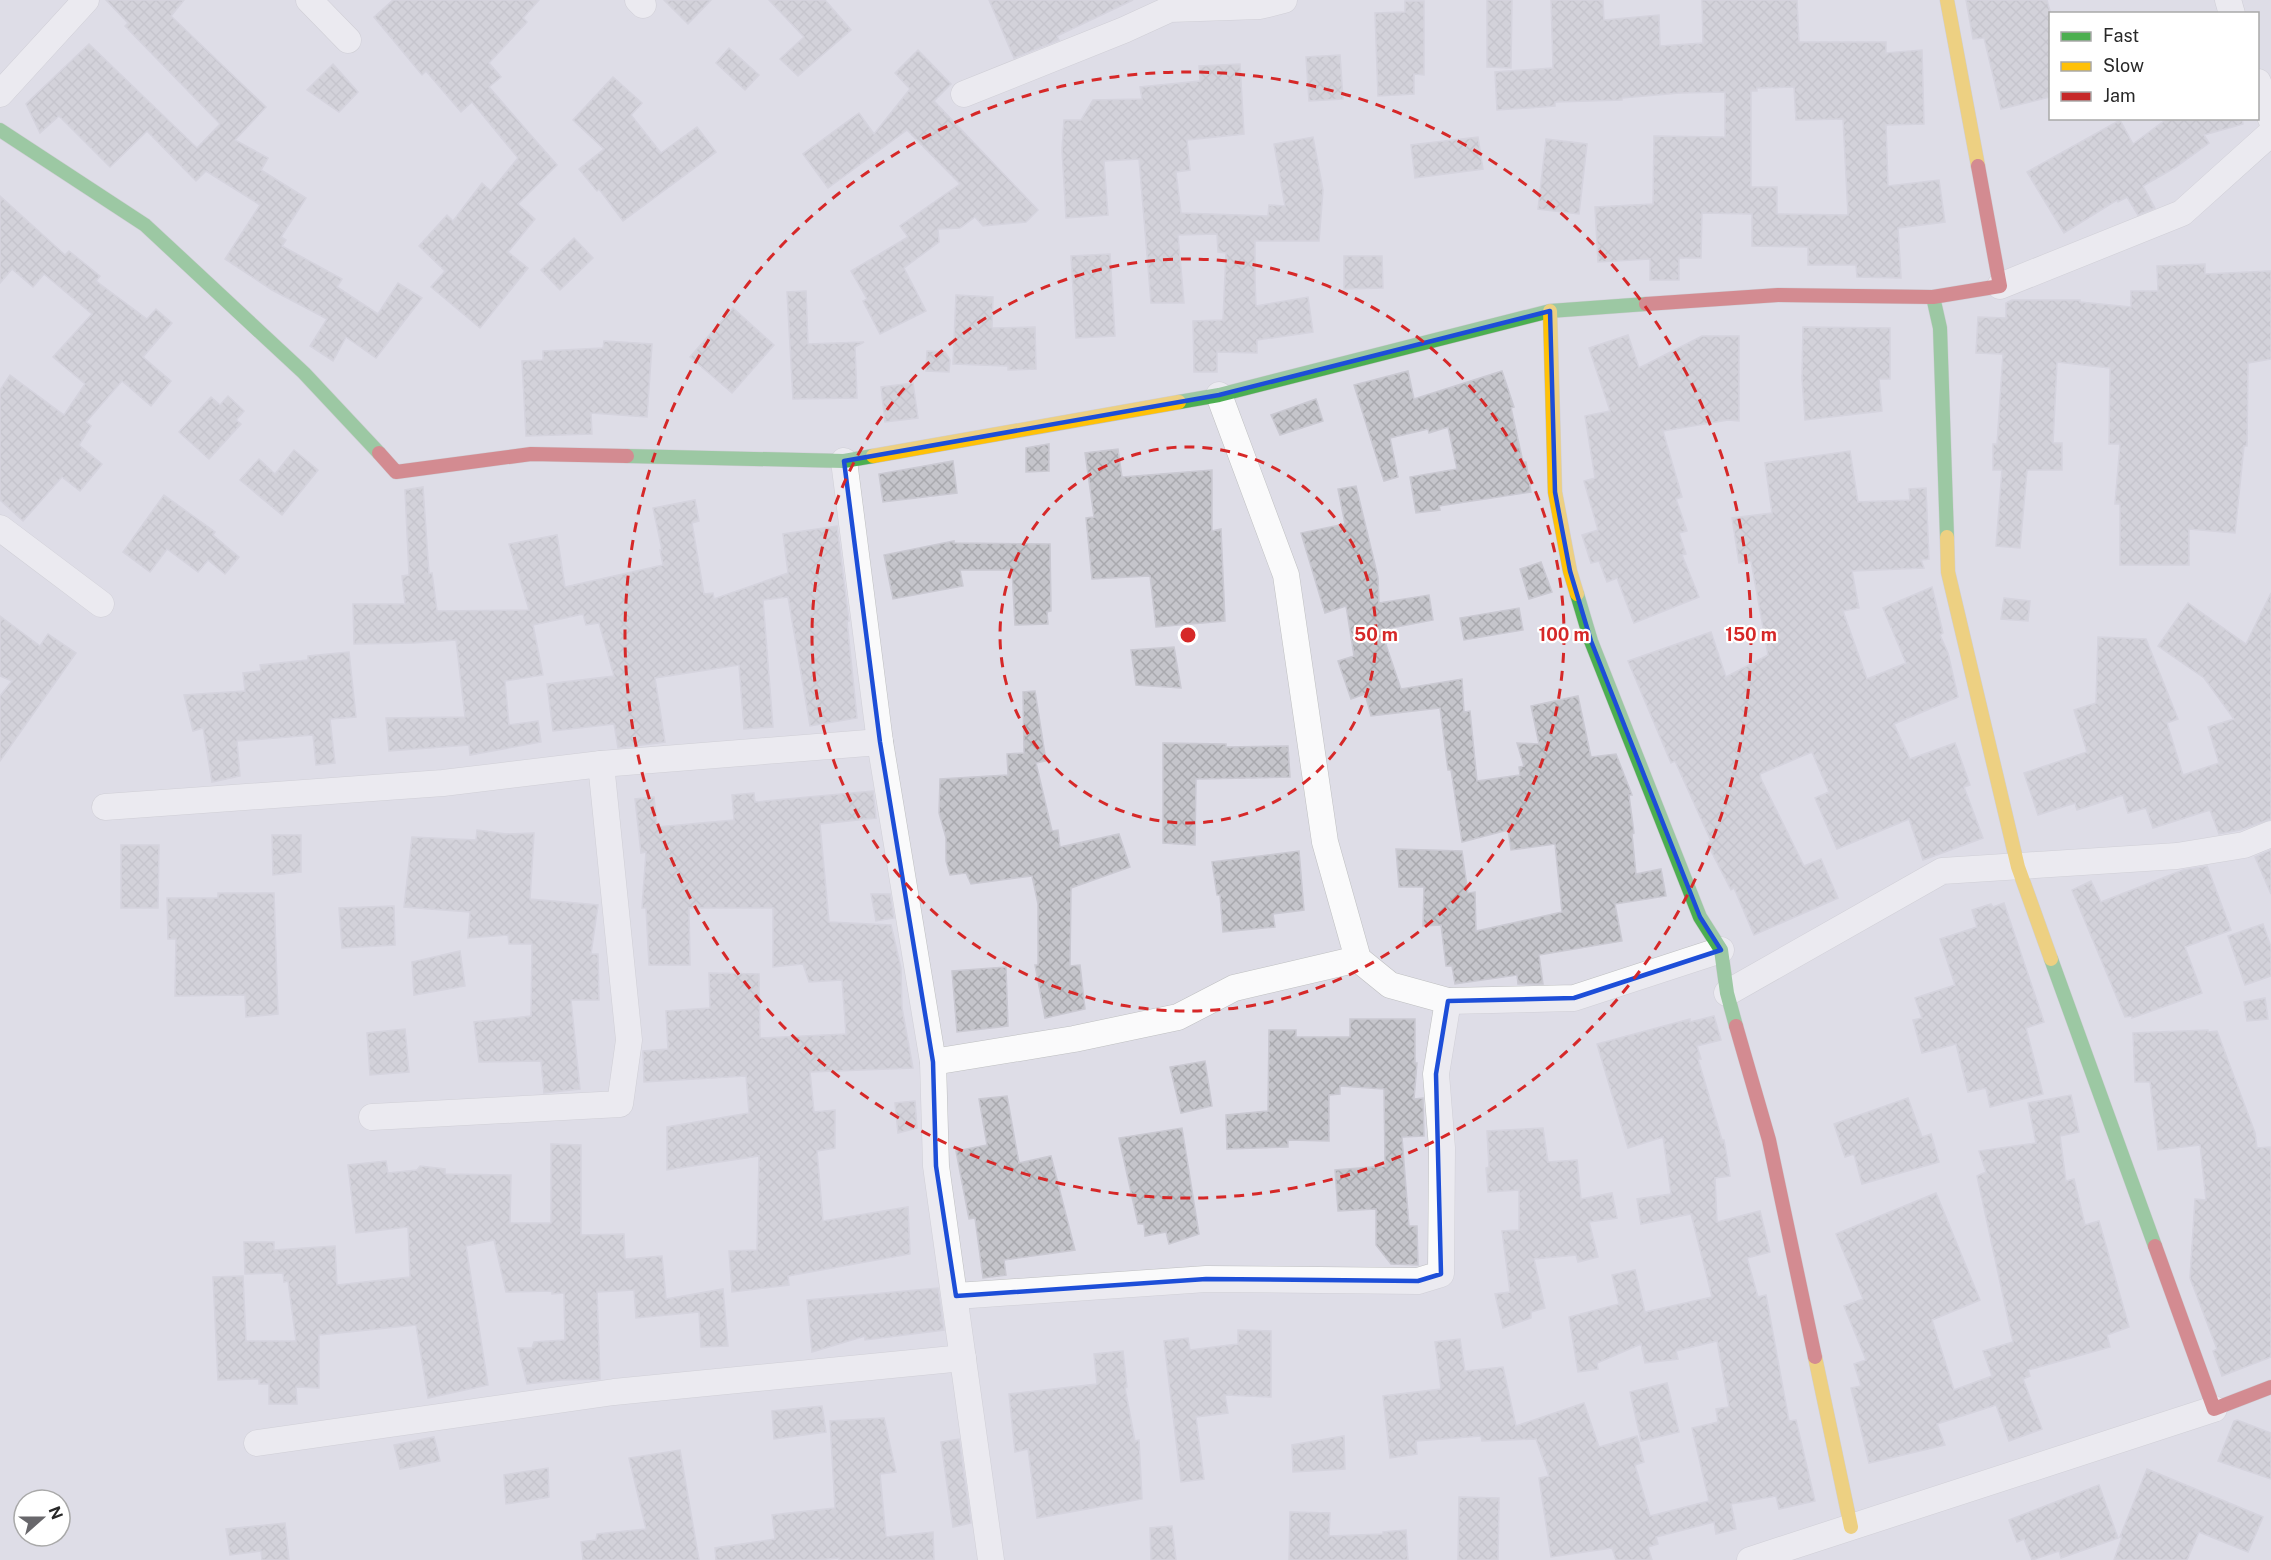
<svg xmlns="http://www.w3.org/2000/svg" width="2271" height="1560" viewBox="0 0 2271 1560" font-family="'Public Sans',sans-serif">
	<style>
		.building { fill: url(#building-cross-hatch); stroke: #cac9d2; stroke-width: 1.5; fill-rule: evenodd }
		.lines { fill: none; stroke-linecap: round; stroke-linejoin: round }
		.street-casing { stroke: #bebfc0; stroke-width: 27 }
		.fast-casing { stroke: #bebfc0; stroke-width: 15 }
		.slow-casing { stroke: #bebfc0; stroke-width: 15 }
		.jam-casing { stroke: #bebfc0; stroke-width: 15 }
		.street { stroke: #fafafb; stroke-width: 26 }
		.fast { stroke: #4caf50; stroke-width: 14 }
		.slow { stroke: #ffc107; stroke-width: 14 }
		.jam { stroke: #c62828; stroke-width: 14 }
		.marked { fill: none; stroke: #1d4ed8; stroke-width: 4.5; stroke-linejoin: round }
		.ring { fill: none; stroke: #d62828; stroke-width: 3; stroke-dasharray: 10 8 }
		.centre { fill: #d62828; stroke: #fff; stroke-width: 3 }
		.ring-label { font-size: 18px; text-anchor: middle; font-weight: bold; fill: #d62828; stroke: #fff; stroke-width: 4.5; stroke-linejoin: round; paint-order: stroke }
	</style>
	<defs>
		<pattern id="building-cross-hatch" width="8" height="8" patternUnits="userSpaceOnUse" patternTransform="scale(1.5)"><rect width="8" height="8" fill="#c5c5cb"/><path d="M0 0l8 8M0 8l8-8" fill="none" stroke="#a9a9ae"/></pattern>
	</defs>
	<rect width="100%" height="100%" fill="#dedde7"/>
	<g class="building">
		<path d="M106,0H184L171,16L266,107L235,140L268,158L261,170L306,198L281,237L286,240L282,246L342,279L337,287L378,314L398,283L422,298L376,358L346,337L333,361L310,346L327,319L272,290L225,259L260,205L206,171L196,181L147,131L110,167L59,116L40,133L26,104L89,44L197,148L220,124L125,26L128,23Z"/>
		<path d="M393,0H539L523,18L527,22L489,63L501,77L489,87L557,165L518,204L535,219L508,252L528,268L480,328L431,287L445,271L419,246L447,215L453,221L482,183L491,191L518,158L472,102L461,112L426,71L422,75L374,17Z"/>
		<path d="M664,0H711L688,24Z"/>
		<path d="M769,0H825L851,30L798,76L780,59L804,37Z"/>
		<path d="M989,0H1133L1057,36L1059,40L1014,58Z"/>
		<path d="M1487,0H1512L1511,68L1487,67Z"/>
		<path d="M1551,0H1603L1604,20L1659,15L1660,46L1703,43L1702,0H1797L1799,42H1886V53L1922,50L1924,124L1886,125L1888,186L1939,180L1945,222L1898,228L1901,278L1857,277L1856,265H1808V247L1752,246V214L1702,213L1701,258H1679V280H1650V259L1598,262L1595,207L1653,204L1654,136L1725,137V92L1679,93L1622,98V100L1555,102V106L1497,110L1495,72L1553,68ZM1794,87L1796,120L1843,119L1848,215L1777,214V187H1751V91H1757V88Z"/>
		<path d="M1966,0H2047L2050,11V97L2001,109L1984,38L1973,39Z"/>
		<path d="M1405,1H1424V75L1414,74V94L1378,96L1375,13L1405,12Z"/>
		<path d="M729,48L759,75L745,90L716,63Z"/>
		<path d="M918,50L951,84L934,101L1038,210L1026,222L983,226L975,217L960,228L938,229L939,242L904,268L926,311L880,334L863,301L867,299L851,271L908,237L900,226L960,184L907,130L828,188L803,154L859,113L874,134L910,89L895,73Z"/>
		<path d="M1340,55L1343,99L1309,101L1306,57Z"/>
		<path d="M333,64L358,92L339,112L307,90Z"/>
		<path d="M1240,64L1244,134L1187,140L1190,170L1176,172L1181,213L1268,216L1269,205L1285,206L1274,144L1313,137L1323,190L1319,241H1255V280L1256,306L1308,297L1313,332L1257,340V353L1217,352V372H1194L1193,321L1223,320L1226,253L1218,252L1217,234L1178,235L1184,303H1151L1139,159L1104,161L1108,215L1066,218L1062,150L1064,120H1081L1093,100L1142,99L1140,87L1200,81L1199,66Z"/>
		<path d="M613,77L642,103L631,115L661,153L697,127L716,152L623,221L599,189L597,191L579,169L604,149L573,120Z"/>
		<path d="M2168,118H2242L2243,124L2204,135L2209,143L2176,167L2143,186L2155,208L2138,215L2127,197L2118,202L2117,200L2064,233L2027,172L2120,120L2133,144Z"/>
		<path d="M1478,137L1483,169L1415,178L1411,145Z"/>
		<path d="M1546,139L1587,144L1579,214L1538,209Z"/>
		<path d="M0,196L65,255L69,251L100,276L96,281L147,319L156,309L172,323L143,357L171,381L151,406L122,381L86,422L91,426L79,445L102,464L80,491L62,477L23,521L0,500V390L10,375L64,415L85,384L53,357L92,314L44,274L33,287L12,269L0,283Z"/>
		<path d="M574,238L593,258L560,290L541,270Z"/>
		<path d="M1110,254L1115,336L1076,338L1071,256Z"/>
		<path d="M1344,256H1382L1383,288L1344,289Z"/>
		<path d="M2205,264V274L2271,271V359L2248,363L2247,446H2244L2235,533L2189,529V565H2120V504H2115L2120,444H2109L2110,368L2057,362L2053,443H2062V470H2027L2020,548L1996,546L2002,470H1993V444H1997L2003,354L1976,353L1978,317L2006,318V303L2012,300H2080V302L2131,307V291H2158L2157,266Z"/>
		<path d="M806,291L808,344L864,342L855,347L857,398L793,399L787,292Z"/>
		<path d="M956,295L993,297L992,328L1035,327L1036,369L1008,370V366L953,364Z"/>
		<path d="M733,308L774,345L732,393L690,357Z"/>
		<path d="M1803,327L1890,328V379H1879L1882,411L1805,420L1802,379Z"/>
		<path d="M1628,335L1639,368L1702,336H1739V421L1728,420L1663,431L1682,497L1676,499L1687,531L1679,533L1686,554L1682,555L1699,597L1634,623L1617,578L1607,582L1599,561L1591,563L1582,535L1598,530L1584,481L1595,478L1585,416L1610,411L1589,348Z"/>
		<path d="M604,341L652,344L647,417L591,413L592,434L526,436L522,361L543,360V351L603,348Z"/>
		<path d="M927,351L945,352L950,360L949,372L926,371Z"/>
		<path d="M1408,371L1414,399L1502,371L1514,407L1511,408L1523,462H1526L1531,492L1439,506L1440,510L1416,513L1410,477L1457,469L1448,427L1429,433L1428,429L1390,438L1398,477L1384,481L1354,385Z"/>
		<path d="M913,383L918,418L885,422L881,387Z"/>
		<path d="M228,396L244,411L236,420L241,424L209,459L179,432L211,397L220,405Z"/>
		<path d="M1316,399L1323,421L1280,435L1271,415Z"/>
		<path d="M1049,444V471L1026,472V448Z"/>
		<path d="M1118,449L1122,477L1212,470V531L1221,529L1225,621L1156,627L1150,576L1092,579L1086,518L1094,517L1085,453Z"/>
		<path d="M294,450L318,470L282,515L240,480L259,459L275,474Z"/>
		<path d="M1850,451L1858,502L1910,500L1909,489L1926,488L1929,559L1921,560L1924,568L1852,571L1859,608L1843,611L1867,679L1906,663L1883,608L1932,587L1943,633L1940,635L1948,653L1958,697L1894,724L1910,759L1955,743L1970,785L1964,787L1983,838L1923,860L1909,819L1837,849L1815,798L1829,792L1812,752L1760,774L1761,779L1804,866L1821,859L1838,898L1754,935L1734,888L1731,890L1707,843L1711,841L1675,761L1671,763L1628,661L1711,632L1726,677L1768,655L1751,561L1739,563L1732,518L1772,513L1765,463Z"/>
		<path d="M953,461L957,493L883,502L879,474Z"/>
		<path d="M1356,486L1378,577L1379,603L1429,595L1433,620L1381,630L1401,689L1462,679L1464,712L1470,711L1477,781L1520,775L1519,767L1524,766L1517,743L1539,744L1531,706L1578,696L1591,757L1616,754L1632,795H1629L1634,833L1632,834L1636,874L1661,869L1666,896L1615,904L1622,941L1539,955L1543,984H1518L1517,975L1455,984L1452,966H1446L1441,925L1423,926L1424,887H1399L1396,849L1462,851L1468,893L1475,892L1476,931L1562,912L1555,844L1511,850L1508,830L1462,842L1451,770H1448L1440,708L1371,716L1365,694L1351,699L1338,661L1354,656L1346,606L1325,613L1301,533L1345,524L1338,489Z"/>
		<path d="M423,487L429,574L432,573L437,611L529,610L509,544L557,535L565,587L663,565L660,550H662L653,508L695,500L699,521L692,523L704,594L713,593L714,599L788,573L783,534L837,526L849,621H847L857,718L810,726L788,597L763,600L773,727L744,729L739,665L655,678L665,742L618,748L614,724L553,731L547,684L614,676L599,623L586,625L583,614L533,625L543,675L505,681L509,725L538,721L541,742L470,755L469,745L389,751L386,718L465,717L456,640L414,643L354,644L353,604H405L402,576L409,575L405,490Z"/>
		<path d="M164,495L215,532L213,535L239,557L225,574L208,560L198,572L167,549L150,572L123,552Z"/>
		<path d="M954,541V543L1050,544L1051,611L1047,612L1048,624L1015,625L1012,570H960L963,586L893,599L884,555Z"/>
		<path d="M1541,562L1552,592L1529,599L1520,569Z"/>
		<path d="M2271,593V819L2240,830L2219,834L2210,810L2153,828L2146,808L2128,813L2123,795L2077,810L2075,803L2038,815L2024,773L2087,752L2074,710L2096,703L2098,637L2146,639L2178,719L2167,723L2183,775L2219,763L2208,727L2234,719L2204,678L2158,646L2188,603L2246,644Z"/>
		<path d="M2004,598L2030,601L2028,621L2001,619Z"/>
		<path d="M1519,608L1523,630L1464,640L1460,618Z"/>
		<path d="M0,616L40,646L48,634L76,653L0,761V696L12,681L0,676Z"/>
		<path d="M1174,647L1181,688L1136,685L1131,650Z"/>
		<path d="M349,652L356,717L330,719L335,763L316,765L313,735L237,741L240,776L212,782L203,728L193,731L184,695L245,691L243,673L261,671L260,665L308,660V656Z"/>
		<path d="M1035,691L1046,761L1036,763L1052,831L1058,830L1060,847L1119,834L1130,867L1071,888L1070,966L1080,965L1085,1009L1045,1018L1035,965H1038V904L1032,876L971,884L966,873L950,875L946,861V838L939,813L940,779L1008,775L1007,754L1024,753L1023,692Z"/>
		<path d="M1163,743L1226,744V747L1288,746L1290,777L1196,779L1195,845L1163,843Z"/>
		<path d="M873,791L876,818L820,824L829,922L891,925L901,968L902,1008L913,1068L810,1072L814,1112L835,1110V1148L817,1151L823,1221L908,1207L910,1254L788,1276L789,1285L732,1292L729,1251L757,1250L759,1156L667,1170V1127L749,1113L746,1076L644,1082L643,1051L668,1049L666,1011L710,1008L709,973L759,974L760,1038L846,1034L842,980L809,982L803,964L773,967V908H689L690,965H649L646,908H642L646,852L641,853L635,799L654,797L657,827L734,820L732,795L754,793L755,802Z"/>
		<path d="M477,830L506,834L534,833L530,899L598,905L591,954H598L599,1000H571L580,1089L544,1093L541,1061L479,1062L474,1022L531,1016L532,944H509L508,935L468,938L470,912L404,907L412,837L476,840Z"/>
		<path d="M272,835H301V872L273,875Z"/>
		<path d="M121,845H159L158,908H121Z"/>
		<path d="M2271,850V894L2255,857Z"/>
		<path d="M1299,851L1304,910L1273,914L1275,927L1223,932L1220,895H1217L1212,862Z"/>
		<path d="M2207,866L2231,930L2185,947L2202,993L2132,1018V1016L2125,1017L2072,890L2091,881L2101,902L2183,870Z"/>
		<path d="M218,893H274L278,1014L246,1017L245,995L175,996L176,939H168L167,898H218Z"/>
		<path d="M871,894H890L894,918L876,921Z"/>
		<path d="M2004,903L2044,1022L2026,1028L2043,1094L1990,1107L1986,1088L1968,1092L1956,1044L1922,1053L1913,1020L1922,1018L1915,998L1955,985L1940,939L1977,927L1972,910L1991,904L1993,907Z"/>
		<path d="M394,906L395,945L342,948L339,908Z"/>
		<path d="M2263,924L2271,947V976L2245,985L2228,936Z"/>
		<path d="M460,951L465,986L414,995L412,962Z"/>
		<path d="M1006,967L1008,1026L957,1032L952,971Z"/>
		<path d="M2265,998L2268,1019L2247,1021L2244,1002Z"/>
		<path d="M1714,1016L1721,1040L1697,1046L1701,1059H1698L1722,1140H1724L1730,1176L1715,1178L1717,1222L1760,1211L1770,1252L1747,1258L1758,1297L1766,1295L1789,1421L1796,1420L1815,1501L1779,1509L1776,1496L1731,1504L1736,1529L1716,1534L1714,1522L1656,1537L1658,1544L1648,1547L1652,1560H1616L1612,1548L1551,1557L1539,1478L1549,1476L1536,1439L1482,1441L1481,1436L1416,1441L1417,1454L1390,1458L1383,1396L1441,1389L1435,1342L1460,1339L1465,1371L1503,1367L1516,1426L1584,1403L1599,1447L1637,1436L1644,1462L1635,1465L1650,1516L1709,1501L1692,1428L1718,1422L1716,1409L1729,1407L1717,1341L1676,1351L1678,1359L1645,1363L1641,1344L1597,1363L1598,1369L1578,1372L1569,1317L1619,1304L1612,1275L1635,1270L1645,1312L1712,1297L1691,1214L1641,1224L1637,1199L1671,1194L1663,1137L1628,1148L1597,1044L1690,1019V1022Z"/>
		<path d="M1350,1019H1415V1063H1417L1414,1099L1423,1098L1424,1136L1402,1137L1409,1226H1417L1418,1265L1391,1264L1376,1245V1209L1338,1211L1335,1170L1385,1166L1384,1089L1340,1086V1094L1329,1095V1141L1288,1140V1147L1227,1149L1226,1115L1268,1111L1269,1030H1296V1037H1350Z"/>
		<path d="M405,1029L409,1072L370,1075L367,1033Z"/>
		<path d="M2208,1030V1032L2217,1031L2255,1133L2257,1148L2270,1147L2271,1157V1357L2222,1376L2213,1351L2217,1349L2190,1278L2195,1199L2206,1200L2200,1145L2158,1150L2150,1082H2135L2133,1033Z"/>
		<path d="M1205,1061L1212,1106L1181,1113L1170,1067Z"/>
		<path d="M2071,1095L2079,1132L2060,1136L2066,1181L2074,1179L2085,1225L2099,1221L2129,1327L2107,1335L2110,1347L2028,1370L2030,1376L2023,1379L2042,1429L2009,1441L1996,1405L1937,1424L1945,1445L1869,1463L1851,1388L1861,1386L1854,1364L1866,1360L1844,1306L1863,1299L1836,1234L1936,1193L1980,1300L1932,1320L1954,1390L1992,1376L1983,1351L2013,1342L1977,1176L1986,1172L1979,1151L2036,1143L2028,1103Z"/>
		<path d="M1007,1096L1019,1163L1051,1156L1075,1250L1004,1260L1006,1275L983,1278L975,1218L969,1219L956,1151L987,1145L979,1099Z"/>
		<path d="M1908,1098L1922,1137L1931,1134L1939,1162L1862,1184L1854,1154L1845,1157L1834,1124Z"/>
		<path d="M915,1101L917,1128L898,1133L895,1103Z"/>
		<path d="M1182,1128L1199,1234L1169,1244L1166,1232L1145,1236L1144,1224H1138L1119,1138Z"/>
		<path d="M1543,1128L1548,1162L1577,1160L1581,1199L1612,1193L1617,1218L1589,1222L1598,1257L1578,1262L1576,1255L1534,1259L1545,1308L1531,1312V1318L1503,1328L1495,1294L1510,1292L1502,1231L1519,1230V1190L1488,1192L1486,1168L1489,1167L1487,1131Z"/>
		<path d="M551,1144L581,1145V1235L624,1234L625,1259L662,1256L666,1299L723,1289L728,1346L701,1347L699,1312L636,1318L634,1290L597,1292L600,1379L561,1380L527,1384L518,1348H532L534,1342L565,1340L564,1293L552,1294V1291L506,1292L494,1240L466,1246L488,1385L428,1398L416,1325L319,1335V1388L296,1387L297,1404H269V1384H259V1379L218,1380L213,1277L243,1276L246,1341H296L288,1281L284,1282L283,1273L245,1274L244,1242H274V1250L335,1246L337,1285L410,1277L408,1227L356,1233L348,1165L386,1161L388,1173L417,1170L420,1166L445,1169V1174L511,1175L510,1223H551Z"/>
		<path d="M938,1288L944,1330L865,1340V1336L812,1352L807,1300Z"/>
		<path d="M1238,1330L1271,1331V1397L1225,1395L1228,1413L1196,1417L1204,1479L1181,1482L1164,1341L1188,1338L1190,1350L1238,1344Z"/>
		<path d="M1123,1351L1127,1387L1125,1388L1135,1441L1139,1440L1142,1499L1037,1518L1028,1449L1015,1452L1009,1394L1097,1384L1094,1354Z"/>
		<path d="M1667,1383L1679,1432L1641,1441L1630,1392Z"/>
		<path d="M822,1406L826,1432L774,1439L772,1411Z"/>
		<path d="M884,1418L896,1472L880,1474L886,1537L933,1532L934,1560H839V1558L818,1560H716L715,1548L775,1539L772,1515L835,1508L830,1421Z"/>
		<path d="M2237,1420L2271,1433V1479L2218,1461L2234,1421Z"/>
		<path d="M1344,1436L1345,1469L1293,1472L1292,1445Z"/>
		<path d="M434,1437L440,1461L400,1469L394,1445Z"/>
		<path d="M959,1439L971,1523L953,1527L941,1442Z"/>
		<path d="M680,1450L699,1560H583L581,1542L596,1540L597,1534L646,1529L629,1458Z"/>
		<path d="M548,1468L549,1497L506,1504L504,1475Z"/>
		<path d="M2147,1469L2263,1517L2248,1552L2199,1532L2187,1560H2114L2122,1537H2120Z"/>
		<path d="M2099,1485L2118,1538L2061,1558L2059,1551L2032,1560L2024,1539L2017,1542L2009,1520Z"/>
		<path d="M1459,1497L1499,1498L1498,1560H1458Z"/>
		<path d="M1290,1512L1330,1513L1329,1536L1383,1534V1532L1406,1530L1408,1560H1289Z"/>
		<path d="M285,1523L289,1560H262L261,1551L230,1555L226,1529Z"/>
		<path d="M1172,1526L1176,1560H1151L1150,1528Z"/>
	</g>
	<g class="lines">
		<g class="street-casing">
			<g id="street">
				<path d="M309,0L348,40"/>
				<path d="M638,0L643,5"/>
				<path d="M2228,0L2232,14"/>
				<path d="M2258,82L2271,119"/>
				<path d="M0,94L86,0"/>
				<path d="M964,94L1124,30L1170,9L1260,6L1284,0"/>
				<path d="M2000,286L2182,213L2271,133"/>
				<path d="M1219,395L1286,575L1325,842L1358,959L1390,985L1448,1001L1574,998L1721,950"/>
				<path d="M844,461L880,742L933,1062L936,1166L991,1560"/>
				<path d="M0,528L101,604"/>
				<path d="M105,807L443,783L601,764L880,742"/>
				<path d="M1727,993L1942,871L2177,856L2244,845L2271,834"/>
				<path d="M933,1062L1074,1039L1178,1017L1234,988L1358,959"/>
				<path d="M372,1117L620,1104L629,1040L601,764"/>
				<path d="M956,1296L1206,1279L1418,1281L1441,1274L1442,1148L1436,1074L1448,1001"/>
				<path d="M257,1443L614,1392L963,1358"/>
				<path d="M1750,1560L2214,1409"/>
			</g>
		</g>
		<g class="fast-casing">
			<g id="fast">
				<path d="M0,130L145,225L304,373L379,453"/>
				<path d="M1933,297L1940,328L1947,537"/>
				<path d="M1179,402L1219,395L1550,311L1646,304"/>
				<path d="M627,456L844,461L873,456"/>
				<path d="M1577,594L1591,641L1700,917L1721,950L1727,993L1736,1026"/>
				<path d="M2051,959L2155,1246"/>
			</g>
		</g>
		<g class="slow-casing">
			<g id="slow">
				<path d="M1947,0L1978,166"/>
				<path d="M1550,311L1555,492L1570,571L1577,594"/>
				<path d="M873,456L1179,402"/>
				<path d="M1947,537L1948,572L2018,867L2051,959"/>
				<path d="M1815,1357L1851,1527"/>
			</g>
		</g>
		<g class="jam-casing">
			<g id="jam">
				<path d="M1646,304L1778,295L1933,297L2000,286L1978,166"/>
				<path d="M379,453L396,472L531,454L627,456"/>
				<path d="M1736,1026L1769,1140L1815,1357"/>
				<path d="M2155,1246L2214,1409L2271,1387"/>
			</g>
		</g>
		<use href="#street" class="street"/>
		<use href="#fast" class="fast"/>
		<use href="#slow" class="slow"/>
		<use href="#jam" class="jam"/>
	</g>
	<path d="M0 0H2271V1560H0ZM1550,311L1555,492L1570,571L1591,641L1700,917L1721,950L1574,998L1448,1001L1436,1074L1441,1274L1418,1281L1206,1279L956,1296L936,1166L933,1062L880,742L844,461L1219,395Z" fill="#dedde7" fill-opacity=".55" fill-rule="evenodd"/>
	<path class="marked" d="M1550,311L1555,492L1570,571L1591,641L1700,917L1721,950L1574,998L1448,1001L1436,1074L1441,1274L1418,1281L1206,1279L956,1296L936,1166L933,1062L880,742L844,461L1219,395Z"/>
	<g class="ring">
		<circle cx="1188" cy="635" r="188"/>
		<circle cx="1188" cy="635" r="376"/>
		<circle cx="1188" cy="635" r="563"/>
	</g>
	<circle cx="1188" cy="635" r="9" class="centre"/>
	<g class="ring-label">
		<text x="1376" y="641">50 m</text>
		<text x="1564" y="641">100 m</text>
		<text x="1751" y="641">150 m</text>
	</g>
	<rect x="2049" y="12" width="210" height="108" fill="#ffffff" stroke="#a9a9a9" stroke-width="1.5"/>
	<rect x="2061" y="32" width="30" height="9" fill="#4caf50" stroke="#a9a9a9" stroke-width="1.5"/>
	<text x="2103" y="42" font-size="18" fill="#282828">Fast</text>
	<rect x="2061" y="62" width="30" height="9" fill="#ffc107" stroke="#a9a9a9" stroke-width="1.5"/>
	<text x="2103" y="72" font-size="18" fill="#282828">Slow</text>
	<rect x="2061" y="92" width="30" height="9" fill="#c62828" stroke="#a9a9a9" stroke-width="1.5"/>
	<text x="2103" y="102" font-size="18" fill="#282828">Jam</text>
	<g transform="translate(42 1518) rotate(69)"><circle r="28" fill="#ffffff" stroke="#a9a9a9" stroke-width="1.5"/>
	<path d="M0-4.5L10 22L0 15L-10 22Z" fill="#68676b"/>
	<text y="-9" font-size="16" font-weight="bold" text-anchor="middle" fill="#282828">N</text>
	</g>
</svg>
